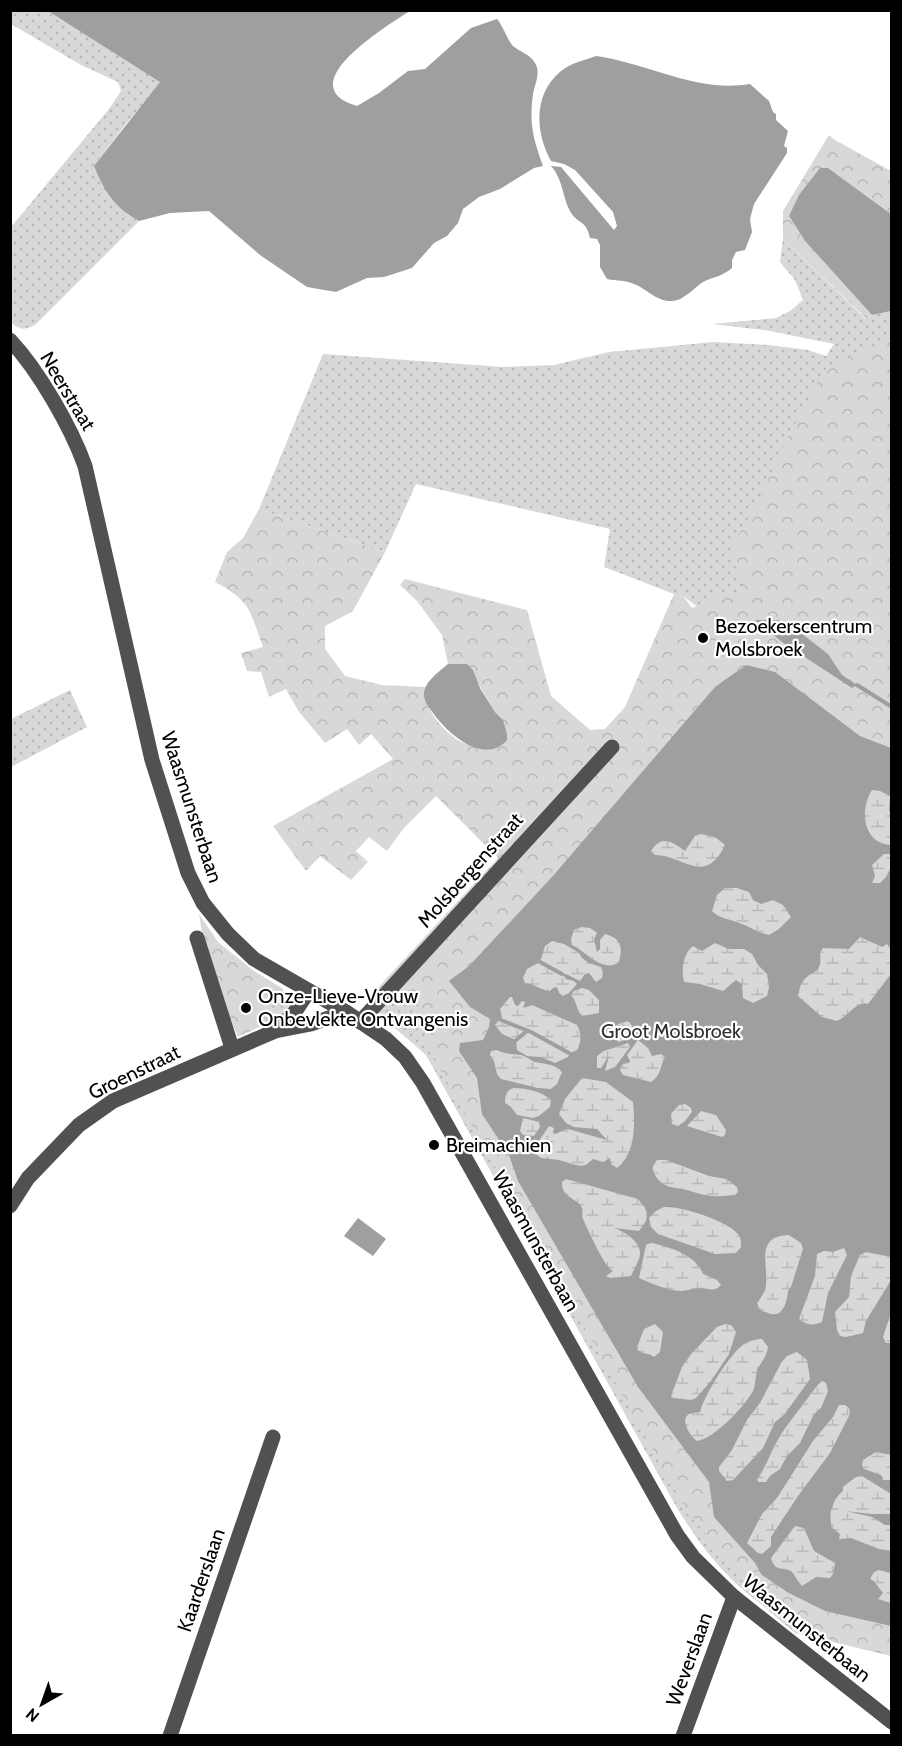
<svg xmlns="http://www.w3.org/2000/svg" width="902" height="1746" viewBox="0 0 902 1746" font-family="Cabin,sans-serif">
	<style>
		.grass { fill: url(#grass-dots) }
		.forest { fill: url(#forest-crowns) }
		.wetland { fill: url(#wetland-marsh) }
		.water { fill: #9f9f9f; fill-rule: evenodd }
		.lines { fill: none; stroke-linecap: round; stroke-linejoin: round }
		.stream { stroke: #9f9f9f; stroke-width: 4 }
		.minor { stroke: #515151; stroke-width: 15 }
		.poi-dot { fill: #000; stroke: #fff; stroke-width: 2 }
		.labels { text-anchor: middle; stroke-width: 4.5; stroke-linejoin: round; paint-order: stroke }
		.street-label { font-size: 20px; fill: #000; stroke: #fff }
		.poi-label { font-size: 20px; fill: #000; stroke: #fff; text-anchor: start }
		.park-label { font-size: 20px; fill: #2f2f2f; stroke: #fff }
	</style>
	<defs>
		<pattern id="grass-dots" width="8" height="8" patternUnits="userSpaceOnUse" patternTransform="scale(1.5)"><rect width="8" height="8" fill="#d8d8d8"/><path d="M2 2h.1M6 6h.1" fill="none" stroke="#b8b8b8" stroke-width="1.8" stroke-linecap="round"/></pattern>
		<pattern id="forest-crowns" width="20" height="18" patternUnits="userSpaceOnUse" patternTransform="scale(1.5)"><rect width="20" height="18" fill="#d8d8d8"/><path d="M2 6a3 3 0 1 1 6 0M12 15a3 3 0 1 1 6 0" fill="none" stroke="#b8b8b8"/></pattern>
		<pattern id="wetland-marsh" width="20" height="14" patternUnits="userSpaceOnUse" patternTransform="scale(1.5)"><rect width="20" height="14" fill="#d8d8d8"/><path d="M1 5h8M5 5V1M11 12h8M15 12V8" fill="none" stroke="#b8b8b8"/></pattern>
	</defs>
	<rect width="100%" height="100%" fill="#fff"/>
	<g class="grass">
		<path d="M11,11H48L161,82L126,124L94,166L127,214L139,221L36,324C26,330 20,331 11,322V227L109,109L121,91L118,82L81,65L11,24Z"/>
		<path d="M783,239L866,319L872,315L891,311L892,451L749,598L715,620L683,596L674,594L604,567L610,529L416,484L385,552L259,509L323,354L503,367L554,365L609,352L713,342L769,345L808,350L826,356L834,344L765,330L712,324L776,318L790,311L803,300L795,280L780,262Z"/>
		<path d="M70,690L87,727L11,767V719Z"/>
		<path d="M384,981L401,991L423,998L737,1570L782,1618C734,1589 706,1555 677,1508L426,1055L382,1017L370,997Z"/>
	</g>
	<g class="forest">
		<path d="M829,135L835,140L891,171V214L828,168L789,216L805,241L872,315L867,319L783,239V211Z"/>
		<path d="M891,339V1656L795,1633L769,1611L753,1594L717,1550L682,1502L439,1067L421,1027L419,997L401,991L384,981L498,858L436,796L404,828L387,851L369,837L356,851L368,862L351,880L320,856L306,871L273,826L393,759L371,734L359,745L347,729L325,743L299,712L286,689L269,697L261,672L247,671L241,653L263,647C250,611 251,601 215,582L227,552L243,538L259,509L385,552L353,611L325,626V649L345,676L382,685L425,687C421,705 442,729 456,739C466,745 477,747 488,750L503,720L495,712L467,664H448L442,635L417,601L400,585L405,579L527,610L551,696L590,730L605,729L625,707L674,594L683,596L692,608C715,600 716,587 744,595L742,584L736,571L733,543L756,506L774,467L775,461L824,370Z"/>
		<path d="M199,914L218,942L254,971L282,988L288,998L289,1007L282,1016L238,1037C220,997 205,957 199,914Z"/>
	</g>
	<g class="wetland">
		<path d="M872,790L880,791L890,796L891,845C863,844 859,810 872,790Z"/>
		<path d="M701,834L715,837L726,845C704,887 684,855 655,855L651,851L656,844Z"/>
		<path d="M885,854H891C892,870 890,872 880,883H872V865Z"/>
		<path d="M725,888C739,887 771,895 782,905C786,908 788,914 791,917L779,929L769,935C759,933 752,928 743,924C732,919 721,920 712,911L717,895Z"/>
		<path d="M581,927L590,928L597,933L594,939L597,951L600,940L605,934C621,938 623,947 619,962C604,974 585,951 572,945L571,939L574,930Z"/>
		<path d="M860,937L868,942L887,944L891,950V974L868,1004L854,1009L850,1014L837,1021L822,1018L798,996L803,979C813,975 821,964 819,953L823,948L837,949L851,946Z"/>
		<path d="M552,941C560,941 574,947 580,954C586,961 578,957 586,961C591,964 596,964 601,967L603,973L602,978L596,982L589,973L585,974L581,981L566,974L564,977L574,981L577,984L569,993L563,996L559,993V990C540,994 540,985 525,983L523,978L527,969L540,962L545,946Z"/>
		<path d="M715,943L729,949H744L752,954L758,965L767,974L769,987L767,996L753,1003L743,998L742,984L723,991L700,984L684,982L681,972L688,949L693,946Z"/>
		<path d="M582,988L589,990L599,1000V1013L582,1016C576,1010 578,1001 571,995L574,991Z"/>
		<path d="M510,997L519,1002L522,1001L577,1025C582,1033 581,1043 577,1051L570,1053L568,1057L555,1063L541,1057L527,1056L517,1050L516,1043L512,1037L502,1034L495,1025L502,1016L500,1009Z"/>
		<path d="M629,1021C634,1026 634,1031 631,1038L618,1042L614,1030L618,1024Z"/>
		<path d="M638,1040L651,1052L665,1057C659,1066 662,1075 651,1082L623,1075L620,1070L622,1064L630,1061L627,1055Z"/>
		<path d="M628,1043L630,1047L615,1067L605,1072L608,1057L601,1068L597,1069V1056L604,1051Z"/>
		<path d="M496,1050C514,1058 549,1058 562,1072L557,1084L551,1089L538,1088L501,1079L497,1075L490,1055L491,1051Z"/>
		<path d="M582,1078L606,1082L633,1102C635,1124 636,1154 617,1168L611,1164L610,1158L603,1162L593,1159C579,1171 557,1162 541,1158L536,1154L535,1147L549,1126L554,1128L558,1135L568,1129L606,1137C601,1135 596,1132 591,1130C578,1125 566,1128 559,1114L565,1099Z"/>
		<path d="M513,1088L527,1089L548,1097L551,1100L550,1107L539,1117L533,1118L516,1115L510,1106L505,1103C505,1096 506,1091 513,1088Z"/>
		<path d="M685,1104L691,1108L692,1112L685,1121L678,1126L672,1124L671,1114L679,1105Z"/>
		<path d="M701,1111L716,1115L726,1130L725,1135L722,1138L687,1126L698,1113Z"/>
		<path d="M522,1118L539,1122L540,1127L534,1136H523L520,1131Z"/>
		<path d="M657,1159L666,1160L709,1176L726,1179L737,1187L738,1191L735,1195C725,1196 715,1197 705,1195C697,1194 690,1190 682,1189C666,1187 658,1185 652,1168Z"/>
		<path d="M566,1179L638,1198L645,1208L647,1214L646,1221L639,1231L616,1228C625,1232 639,1241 640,1252C641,1259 633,1270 631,1276L610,1278L606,1276L612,1272C605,1266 581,1218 583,1210C575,1202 562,1194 562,1182Z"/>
		<path d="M664,1207L685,1209L732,1229L738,1234L741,1247L736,1253L715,1254L658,1234L651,1227L649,1218L656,1211Z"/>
		<path d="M789,1235L801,1243L803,1249L791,1287L788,1291C787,1302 783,1319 768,1313C762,1311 759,1310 757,1303C760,1299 763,1294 765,1290C771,1269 752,1237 789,1235Z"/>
		<path d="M651,1243C669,1246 697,1256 703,1274L717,1280L722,1285C714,1293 709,1288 700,1288C693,1288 687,1291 681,1291C666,1290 653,1284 639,1278L646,1245Z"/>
		<path d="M844,1248L847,1254L828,1293L822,1322C813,1326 807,1325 799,1319L815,1276L817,1254L824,1251L833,1252Z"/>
		<path d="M866,1252L891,1257V1280L866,1321L863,1333L840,1336C837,1330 834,1321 835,1313C837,1306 845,1300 848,1293C854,1280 848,1262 866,1252Z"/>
		<path d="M891,1313V1343H886L883,1337Z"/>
		<path d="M655,1324L663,1332L660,1352L654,1357L650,1354H644L637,1350V1347L644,1329Z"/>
		<path d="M725,1324L731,1325L737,1332L729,1354L711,1381L696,1398L691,1400L673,1398L671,1396L682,1367L692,1353L717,1327Z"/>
		<path d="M762,1339L768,1347C767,1356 762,1361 758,1368C755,1375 756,1384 753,1391C744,1407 715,1438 697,1441C691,1437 679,1421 689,1414C692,1413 696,1413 699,1412C708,1386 734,1342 762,1339Z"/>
		<path d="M797,1352L807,1360L810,1379L784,1415L775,1422L763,1448L733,1481H727L719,1471V1467L747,1420L760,1403L781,1363L787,1356Z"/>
		<path d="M823,1381L826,1383L828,1391L821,1408L814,1414L800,1443L787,1456L780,1469L770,1476L766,1482L756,1480C767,1467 771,1452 779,1438C787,1424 798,1412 807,1399C813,1392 815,1387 823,1381Z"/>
		<path d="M839,1405H845L849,1408L850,1414L830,1453L798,1496L771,1536V1546L762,1554L746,1543L762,1514L777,1498L813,1441L833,1417Z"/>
		<path d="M876,1452L891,1455V1480C880,1480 874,1472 864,1469L863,1460Z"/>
		<path d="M862,1476L891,1494V1515L854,1512L891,1525V1551C878,1549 866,1541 853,1538C848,1537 844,1540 838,1539C835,1531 829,1525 829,1516C829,1503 848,1477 862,1476Z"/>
		<path d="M795,1526L804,1528L814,1551L835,1563L833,1574L830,1578L816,1577L802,1586C798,1582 795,1575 792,1572C783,1565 775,1572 771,1558Z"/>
		<path d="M879,1570L891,1573V1603L877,1599L883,1593L874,1581L870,1579L874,1572Z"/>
	</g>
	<g class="water">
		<path d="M48,11H410C388,25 288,86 357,106L379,93L408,71L425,69L471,28L497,19C503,26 508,41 513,46C520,52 530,54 535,63C541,72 535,84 533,94C529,124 533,138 543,166L534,168L500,189L479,197L463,209L458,223L447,236L434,243L412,268L384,277L367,278L336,292L307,287L260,255L209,211L170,213L139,221C114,207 105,192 94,166L160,82Z"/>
		<path d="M596,56C647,63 697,93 750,84L769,101L773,112L776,114V120L788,131L784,146L787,148V153L754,204L750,219L752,232L745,250L736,252L732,260V268C723,276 713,277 703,282C694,288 683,301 672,301C657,302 647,289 634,284C625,280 617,281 607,279L600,267V245L597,239L590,238C586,219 578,225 570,211C562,196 563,179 551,166L561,167L614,230L617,226L613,212L575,170L564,164L551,161C535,132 533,94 561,71C571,63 585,60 596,56Z"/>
		<path d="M820,168H828L891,214V311L872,315L805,241L789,216L799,195Z"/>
		<path d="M755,620H778L802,634L828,654L842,675L857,685L852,688L782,642Z"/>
		<path d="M448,664H467L473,670L480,688L495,712L503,720L507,734V740C485,765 451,736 436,717C431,710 423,702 424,693C425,681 440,671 448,664Z"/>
		<path d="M746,665L775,672L860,736L891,748V816L889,810L890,796L880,791L872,790C859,810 863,844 891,845V856V854H884L872,865L875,876L872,883H880L886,877L891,867V950L887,944L882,947L860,937L849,949L823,948L820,953C823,975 811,970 803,981C800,985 799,991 798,996L822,1017L837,1021C850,1015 856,1001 868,1004L891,974V1257L866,1252L860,1255L851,1276L849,1297L835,1312L837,1330L840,1336L846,1337L863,1333L866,1321L891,1280V1313L883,1337L886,1343H891V1455L876,1452L863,1460L862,1465L864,1469L881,1475L883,1480H891V1494L862,1476L856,1477L843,1487V1491C832,1500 828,1514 832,1528L840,1534L839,1539L851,1538L879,1549L891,1551V1573L879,1570L874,1572L870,1579L874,1581L883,1593L878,1599L891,1603V1626L825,1611L787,1592L762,1575L755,1563L714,1517L709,1482L638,1387L518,1181L509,1155L482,1114L477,1078L459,1051L460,1043L483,1040L489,1027L490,1019L470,1007L449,981L469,966L552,877L715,687ZM701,834L715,837L725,845C705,887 683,855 655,855L651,851C662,834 672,842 685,851L695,836ZM725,888H737L749,892L753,900L761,904L773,900L783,905L791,917L779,929L769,935C759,933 752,928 742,924C732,919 721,920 712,911L717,895ZM581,927L590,928L597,933L594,939L597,952L600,949V940L605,934C621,938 623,947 619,962C604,974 585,951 572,945L571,939L574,930ZM552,941L564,944L579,953L582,958L589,963L601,967L603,973L602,978L596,982L589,973L585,974L580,981L566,974H562L566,979L574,981L577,984L569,993L563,996L559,993L557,987L553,988L550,991C540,990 535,984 525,983L523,978L527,969L540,962L545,946ZM715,943L729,949H744L752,954L758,965L767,974L769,987L767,996L753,1003L743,998L742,984L736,980L723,991L700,984L684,982C681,970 683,954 693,946L702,951ZM582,988L589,990L599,1000V1013L582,1016C576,1010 577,1001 571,995L574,991ZM510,997H512L515,1005L518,1006L522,1001L525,1002L523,1008L532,1005L577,1025C582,1033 581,1043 577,1050L570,1053L568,1057L555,1063L541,1057L527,1056L517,1050L516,1040L502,1034L495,1025L502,1017L500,1009ZM628,1021C634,1026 634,1031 631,1038L618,1042L614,1030L618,1024ZM638,1040L648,1048L652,1056L661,1054L665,1057C660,1066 661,1076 651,1082L623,1075L620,1070L622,1064L629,1063L630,1061L627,1055ZM628,1043L630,1047L615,1067L605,1071L609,1056L601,1068H597V1056L604,1051ZM497,1050C505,1054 512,1054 521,1055C526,1056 530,1060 535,1062C545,1064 555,1064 562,1072L557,1084L551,1089L538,1088L501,1079L497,1074L494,1061L490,1055L491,1051ZM582,1078L606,1082L633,1102C635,1123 636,1154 617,1168L611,1164L610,1158L603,1162L593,1159L586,1165L579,1166L559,1160L541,1158L536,1154L535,1147L549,1126L554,1128L553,1133L555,1134L568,1129L607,1140L597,1129L574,1127L566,1123L559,1114L565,1099ZM513,1088C525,1088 542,1091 551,1100L550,1107L539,1116L533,1118L517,1115L510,1106L505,1103C505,1096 506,1091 513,1088ZM685,1104L691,1108L692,1112L685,1121L678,1126L672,1124L671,1114L679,1105ZM701,1111L716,1115L726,1130L725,1135L722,1137L687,1126ZM523,1118L539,1122L540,1127L534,1136L523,1135L520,1131ZM657,1160H666L709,1176L726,1179L737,1187L738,1192L735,1195C725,1196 715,1197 705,1195C697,1194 690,1190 682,1189C667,1187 658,1185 652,1168ZM566,1179L638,1199L645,1208L647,1214L646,1221L639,1231L614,1228C624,1231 641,1242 640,1254C640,1261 633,1270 631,1276L610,1278L606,1276L613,1271C605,1268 588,1230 583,1219C581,1215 584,1210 581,1206C576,1198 561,1197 562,1182ZM664,1207C681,1206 725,1220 737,1233C741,1237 741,1241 741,1247L736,1253L715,1254L658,1234L651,1227L649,1218L656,1211ZM789,1235L801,1243L803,1249L791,1287L788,1291C787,1302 783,1319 768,1313C762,1311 759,1310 757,1303C759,1300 763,1295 765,1290C771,1269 752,1236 789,1235ZM651,1243C669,1246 697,1256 703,1274L717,1280L721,1285C714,1293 709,1288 700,1288C693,1288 687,1291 681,1291C666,1290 653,1284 639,1278L646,1245ZM844,1248L847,1255L828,1293L822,1322C813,1326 806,1325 799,1319L815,1276L817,1254L824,1251L833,1252ZM655,1324L663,1332L660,1352L654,1357C649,1353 643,1354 637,1350V1347L644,1329ZM725,1324L731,1325L736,1332L729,1354L711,1381L696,1398L691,1400L673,1398L671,1396L682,1367L692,1353L717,1327ZM762,1339L768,1347C767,1356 762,1361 758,1368C755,1375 756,1384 753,1391C744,1407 715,1438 697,1441C691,1437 679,1420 689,1414C692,1413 696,1413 700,1412C705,1394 729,1355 744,1344C749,1341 756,1339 762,1339ZM797,1352L807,1360L810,1379L784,1415L775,1422L763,1448L733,1480L727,1481L719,1471V1467L732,1450L747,1420L760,1403L781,1363L787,1356ZM822,1381L826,1383L828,1391L821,1408L814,1414L800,1443L787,1456L780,1469L770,1476L766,1482H759L757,1480C767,1465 770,1453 779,1438C787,1424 798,1412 807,1399C813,1392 815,1387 822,1381ZM839,1405H845L849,1408L850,1414L830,1453L798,1496L771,1537V1546L762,1554L758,1553L747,1543L762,1514L777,1498L813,1441L833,1417ZM795,1526L804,1528L814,1551L835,1563L833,1574L830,1578L816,1577L802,1586C798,1582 795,1575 792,1572C782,1565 776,1574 771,1558Z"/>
		<path d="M358,1218L386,1239L373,1256L344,1236Z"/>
		<path d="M846,1511L871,1514H890L891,1525H885L872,1517Z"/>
	</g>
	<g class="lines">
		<g class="stream">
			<path d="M857,685L892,707"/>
			<path d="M540,962L562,974"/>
			<path d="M501,1020L531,1032L569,1053"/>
			<path d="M516,1040L527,1031"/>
		</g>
		<g class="minor">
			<path d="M10,340C39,371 71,427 85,466L152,760L188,873L203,903L228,934L254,959L346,1012L386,1039L405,1057L423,1083L677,1535L693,1557L734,1597L892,1722"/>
			<path d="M197,938L232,1048"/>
			<path d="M360,1022L612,747"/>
			<path d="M275,1031L294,1013L309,991"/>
			<path d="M10,1206L28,1178L53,1152L79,1125L113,1101L275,1031L311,1024L346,1012"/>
			<path d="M170,1736L273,1437"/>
			<path d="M683,1736L734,1597"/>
		</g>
	</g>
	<g class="poi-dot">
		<circle cx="703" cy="638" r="6"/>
		<circle cx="246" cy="1008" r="6"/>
		<circle cx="434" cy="1145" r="6"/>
	</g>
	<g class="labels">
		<g class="street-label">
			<text transform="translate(68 391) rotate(59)" y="7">Neerstraat</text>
			<text transform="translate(192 807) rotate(72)" y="7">Waasmunsterbaan</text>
			<text transform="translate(470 870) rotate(-48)" y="7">Molsbergenstraat</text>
			<text transform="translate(134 1072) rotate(-26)" y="7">Groenstraat</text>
			<text transform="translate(536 1241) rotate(61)" y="7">Waasmunsterbaan</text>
			<text transform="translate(201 1580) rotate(-71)" y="7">Kaarderslaan</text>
			<text transform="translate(807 1628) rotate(39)" y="7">Waasmunsterbaan</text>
			<text transform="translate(689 1659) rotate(-70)" y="7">Weverslaan</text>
		</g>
		<g class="poi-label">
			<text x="715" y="633">Bezoekerscentrum<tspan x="715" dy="23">Molsbroek</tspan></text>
			<text x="258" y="1003">Onze-Lieve-Vrouw<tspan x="258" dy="23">Onbevlekte Ontvangenis</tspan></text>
			<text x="446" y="1152">Breimachien</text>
		</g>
		<g class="park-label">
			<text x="671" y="1038">Groot Molsbroek</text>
		</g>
	</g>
	<rect width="902" height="1746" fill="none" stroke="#000000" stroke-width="24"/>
	<g transform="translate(42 1704) rotate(220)" stroke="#ffffff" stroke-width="4.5" paint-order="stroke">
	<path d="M0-4.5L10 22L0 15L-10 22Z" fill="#000000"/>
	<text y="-9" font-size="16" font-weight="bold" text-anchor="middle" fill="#000000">N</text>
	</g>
</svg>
